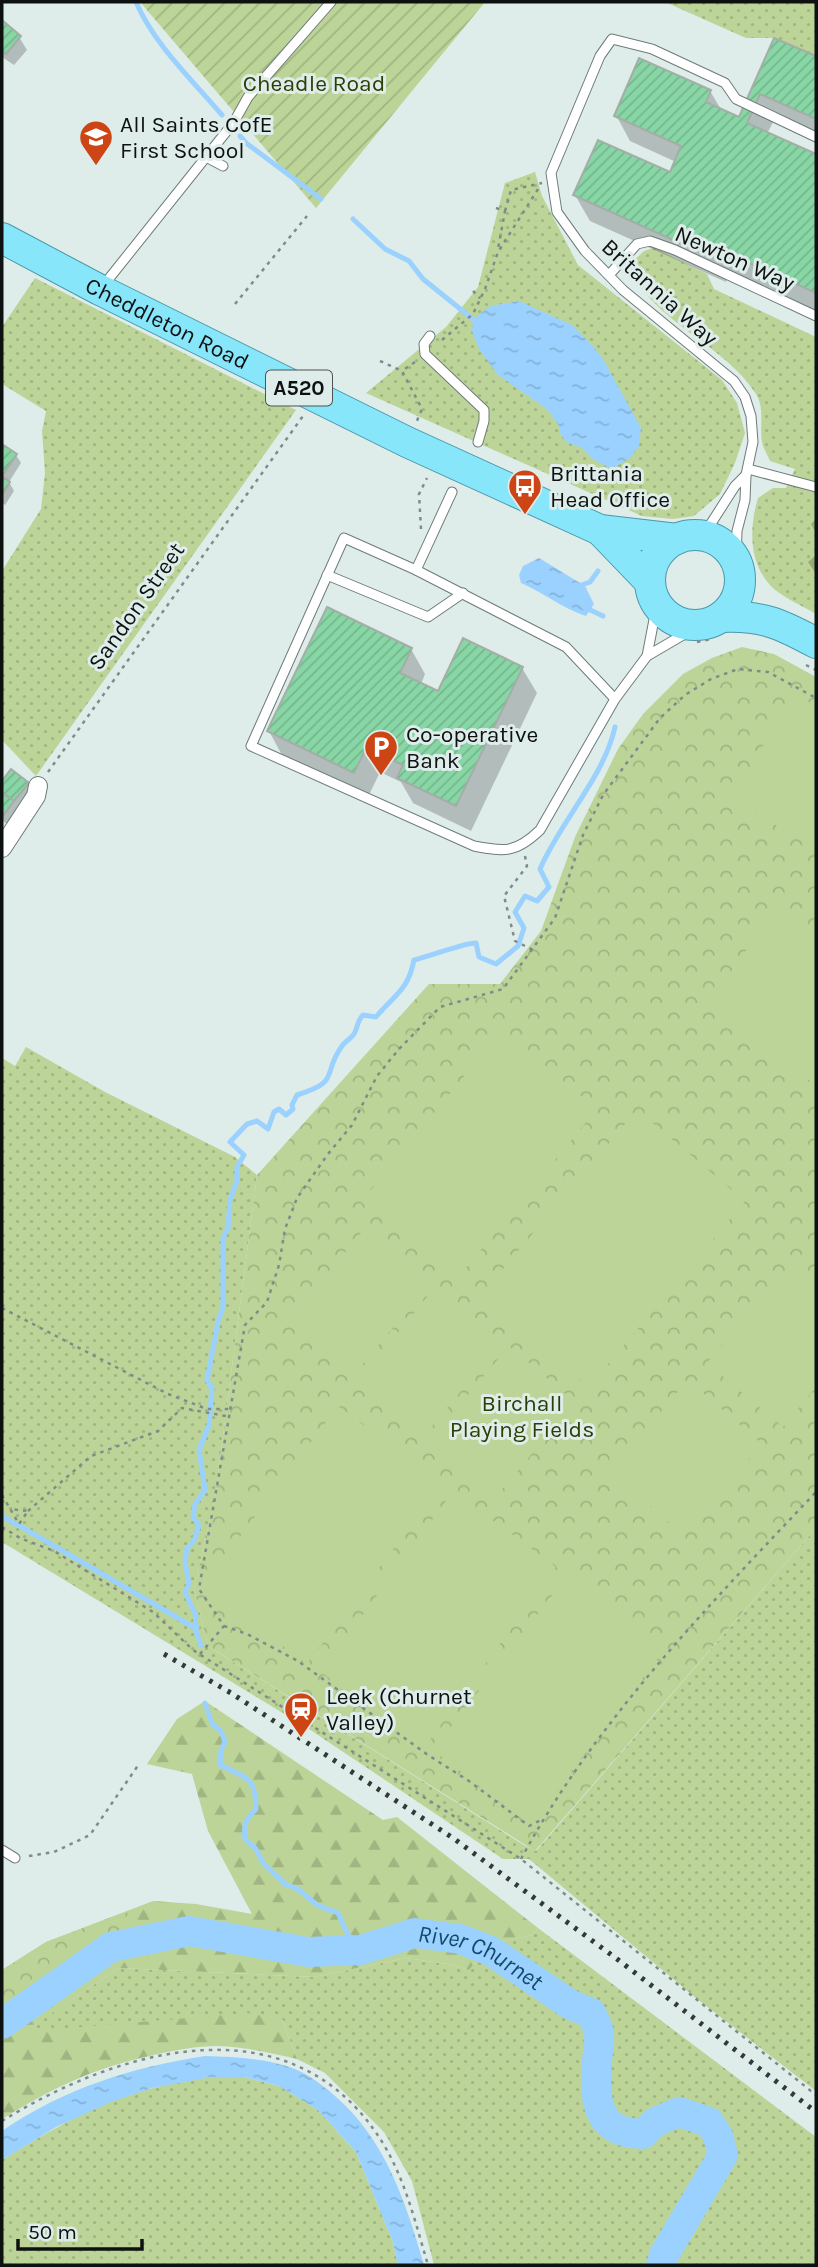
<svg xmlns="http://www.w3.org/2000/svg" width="818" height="2267" viewBox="0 0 818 2267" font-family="Karla,sans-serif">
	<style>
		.grass { fill: url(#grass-dots) }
		.forest { fill: url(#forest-firs) }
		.park { fill: url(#park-crowns) }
		.garden { fill: url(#garden-furrows) }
		.pitch { fill: #bcd497 }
		.water { fill: url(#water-ripples) }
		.shadow { fill: #0003 }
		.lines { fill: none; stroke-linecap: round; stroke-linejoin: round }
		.stream { stroke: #9bd1fe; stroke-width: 5 }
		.river { stroke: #9bd1fe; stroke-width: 30 }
		.building { fill: url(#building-hatch); stroke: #a4aea7; stroke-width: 2 }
		.service-casing { stroke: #6e7b79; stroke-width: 11 }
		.minor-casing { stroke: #6e7b79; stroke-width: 20 }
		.trunk-casing { stroke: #4a98a8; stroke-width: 32 }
		.path { stroke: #818b8a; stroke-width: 2.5; stroke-dasharray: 3.5 5; stroke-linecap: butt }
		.service { stroke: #fff; stroke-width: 9 }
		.minor { stroke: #fff; stroke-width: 18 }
		.trunk { stroke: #88e6fb; stroke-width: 30 }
		.rail { stroke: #323938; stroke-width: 5; stroke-dasharray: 3.5 7; stroke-linecap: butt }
		.labels { text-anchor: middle; stroke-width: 6; stroke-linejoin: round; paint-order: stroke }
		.shield { fill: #deecea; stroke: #4c5352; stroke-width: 2 }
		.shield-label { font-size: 21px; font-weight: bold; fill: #0d1211 }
		.park-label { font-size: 23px; fill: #2c3e04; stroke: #deecea }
		.poi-label { font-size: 23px; fill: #0d1211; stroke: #deecea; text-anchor: start }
		.street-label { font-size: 23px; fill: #0d1211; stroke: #deecea }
		.water-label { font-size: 24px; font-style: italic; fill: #14486c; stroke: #deecea }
	</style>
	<defs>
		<pattern id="grass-dots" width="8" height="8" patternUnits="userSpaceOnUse" patternTransform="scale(1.75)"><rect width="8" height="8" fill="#bcd497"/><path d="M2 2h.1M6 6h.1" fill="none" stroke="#a0b581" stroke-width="1.8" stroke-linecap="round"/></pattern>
		<pattern id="forest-firs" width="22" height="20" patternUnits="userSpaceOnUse" patternTransform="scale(1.75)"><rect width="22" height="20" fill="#bcd497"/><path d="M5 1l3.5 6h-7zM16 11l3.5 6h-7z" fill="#a0b581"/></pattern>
		<pattern id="park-crowns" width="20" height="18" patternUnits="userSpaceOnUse" patternTransform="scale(1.75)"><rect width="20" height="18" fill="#bcd497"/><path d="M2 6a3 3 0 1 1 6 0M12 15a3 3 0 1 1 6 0" fill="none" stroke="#a0b581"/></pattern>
		<pattern id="garden-furrows" width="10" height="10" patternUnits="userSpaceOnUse" patternTransform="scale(1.75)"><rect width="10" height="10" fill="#bcd497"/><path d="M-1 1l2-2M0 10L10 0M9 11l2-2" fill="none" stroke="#a0b581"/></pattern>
		<pattern id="water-ripples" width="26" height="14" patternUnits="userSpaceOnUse" patternTransform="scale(1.75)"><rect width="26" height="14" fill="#9bd1fe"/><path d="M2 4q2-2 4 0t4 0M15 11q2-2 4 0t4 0" fill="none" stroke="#84b2d9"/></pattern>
		<pattern id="building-hatch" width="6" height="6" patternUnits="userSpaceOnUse" patternTransform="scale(1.75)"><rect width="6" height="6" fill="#88d6a5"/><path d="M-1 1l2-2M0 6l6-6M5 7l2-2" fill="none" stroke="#74b78d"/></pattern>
	</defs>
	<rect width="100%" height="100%" fill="#deecea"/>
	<g class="grass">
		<path d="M665,2H816V56L774,38H746Z"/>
		<path d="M535,172L542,196L578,265L722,380L737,403L745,433L735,463L720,494L694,516L673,519L642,516L366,393L446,327L478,287L505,183Z"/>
		<path d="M654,248L707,274L714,289L816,337V614C803,606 786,599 774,589C748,565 749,528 758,498L773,488H786L795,469L770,461C768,456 765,451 763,446C758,429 766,410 756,394C724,343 650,321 629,265L644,251Z"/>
		<path d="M35,278L296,410L36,776L2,740V571L41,509L45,473L42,431L46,411L2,384V327Z"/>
		<path d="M26,1047L105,1092L235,1157L257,1175L215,1497L194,1589L208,1646L524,1845L536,1851L816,1528V2091L696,1998L529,1859H503L309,1729L2,1542V1058L15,1066Z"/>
		<path d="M538,1928L816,2137V2265H434L412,2181L384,2132L325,2073L297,2059L282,2019L22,2033L119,1968L314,1977L406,1958L448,1964L469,1970L491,1944L533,1935Z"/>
		<path d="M212,2077H244L279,2086L318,2110L356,2152L393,2242L398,2265H2V2160C49,2131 99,2101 153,2088C173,2083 193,2080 212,2077Z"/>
	</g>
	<path class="forest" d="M205,1701L383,1820L397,1817L538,1928L533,1935L491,1944L469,1970L448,1964L406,1958L314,1977L119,1968L24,2032L247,2013L282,2019L297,2059C271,2053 245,2047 218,2046C197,2046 175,2050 154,2055C93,2068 55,2087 2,2119V1970L46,1942L153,1901L196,1904L252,1914L208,1831L192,1774L147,1764L177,1719Z"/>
	<g class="park">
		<path d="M742,647L774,654L816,677V1528L535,1851L208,1646L194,1589L215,1497L257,1175L429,984H500L541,931L575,837L618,749L643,714L683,674L712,658Z"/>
		<path d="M126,1912L144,1929L110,1943L2,2013V1970L46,1942Z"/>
	</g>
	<path class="garden" d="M140,2H485L316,208Z"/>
	<g class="pitch">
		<path d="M793,693L816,706V848L732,800Z"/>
		<path d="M778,905L816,932V1085L706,1007Z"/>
		<path d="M501,1031L597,1109L456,1280L361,1202Z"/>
		<path d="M637,1110L745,1201L589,1387L480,1296Z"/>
		<path d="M366,1227L432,1281L352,1377L286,1323Z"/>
		<path d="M790,1265L816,1287V1387L783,1427L707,1363Z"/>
		<path d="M435,1287L502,1342L423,1437L357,1383Z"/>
		<path d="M509,1346L575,1402L495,1498L428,1442Z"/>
		<path d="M688,1380L762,1444L684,1535L610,1471Z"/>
		<path d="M338,1406L442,1484L307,1664L203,1586Z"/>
		<path d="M453,1491L556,1567L424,1748L321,1672Z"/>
		<path d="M568,1575L665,1649L530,1825L433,1750Z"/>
	</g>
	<g class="water">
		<path d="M519,301L572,325L593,346L603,359L641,428L639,446L630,458L612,469L594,460L582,448L566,442L560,433L559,426L547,409L498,375L479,349L472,331L473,320L490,306Z"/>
		<path d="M539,558L585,586L594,604L586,616C562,608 544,593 521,583L519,575L523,566Z"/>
		<path d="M205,2056C234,2057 268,2058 295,2069C309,2075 324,2086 335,2096C386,2140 406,2203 424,2265H398L393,2242L356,2152L318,2110L279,2086L244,2077H212L152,2088L111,2102L56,2127L2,2160V2131C63,2089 132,2067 205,2056Z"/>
	</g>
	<g class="shadow">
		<path d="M2,22L19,37L27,50L14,65L2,57Z"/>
		<path d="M775,40L816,58V137L775,118L767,134L816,156V311L730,272L726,282L590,221L575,195L671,174L676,162L630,141L616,115L710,91L722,111L740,119Z"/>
		<path d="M2,446L16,455L21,463L9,482L14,491L5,505L2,503Z"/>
		<path d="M816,519V533L811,524Z"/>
		<path d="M816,555V574L808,562Z"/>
		<path d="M411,649L425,674L421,684L439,693L522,668L537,693L471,831L413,803L401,782L380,772L368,797L283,757L269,731Z"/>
		<path d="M11,772L27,784L32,792L8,825L2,820V800L4,797L2,784Z"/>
	</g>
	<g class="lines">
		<g class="stream">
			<path d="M136,2C154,44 192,80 222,115"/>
			<path d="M240,136L246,143L321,199"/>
			<path d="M353,219L385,249L409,261L423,279L479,324"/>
			<path d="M576,587L590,582L598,571"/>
			<path d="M584,607L603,616"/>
			<path d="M2,1516L17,1525"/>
			<path d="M20,1526L195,1628L197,1627"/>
			<path d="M201,1646L195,1628L196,1616L185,1592L189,1584L185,1562L187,1548L194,1541L199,1525L193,1517L195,1504L205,1490L199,1450L209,1425L212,1388L207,1380L218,1322L223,1306V1238L228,1228L230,1199L237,1181V1167L244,1155L230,1142L247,1124L257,1121L268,1129L274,1112L279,1109L286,1115L293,1109L292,1105L297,1095C342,1081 321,1075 342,1046C345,1041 351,1039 354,1034C358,1027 357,1021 363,1015L376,1017C394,995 408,991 414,960C426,957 468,942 476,943L479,957L496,964L518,946L524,928L515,912L525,896L537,901L549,887L540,869C560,822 604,777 615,727"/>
			<path d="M205,1703L212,1724L221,1731L225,1742L221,1750L220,1765C246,1778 256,1776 256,1809C246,1819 243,1825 245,1839L256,1849L263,1863L285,1884L298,1889L317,1905L338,1913L347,1933L360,1950"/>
		</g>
		<path class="river" id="s1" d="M2,2024L111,1947L189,1931L308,1952L360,1950L415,1933L460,1939L491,1951L571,2005L591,2013C594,2019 598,2026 599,2033C600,2041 598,2052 597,2060C594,2099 595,2133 643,2134L655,2122L679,2112L709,2122L718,2136L723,2155L664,2255L661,2265"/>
	</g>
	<g class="building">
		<path d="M2,20L21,36L6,54L2,50Z"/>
		<path d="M774,38L816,56V119L760,94L747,123L816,154V293L716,248L711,257L573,195L598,140L670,172L681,146L614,116L639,58L711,90L706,102L739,117Z"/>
		<path d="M2,444L17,454L2,476L10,482L2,495Z"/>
		<path d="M327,607L412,648L400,673L438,691L463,638L523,667L456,806L397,778L403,765L366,748L354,773L267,731Z"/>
		<path d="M11,769L29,783L14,801L2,792V781Z"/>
		<path d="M4,794L14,801L2,817V797Z"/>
	</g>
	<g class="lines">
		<g class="service-casing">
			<g id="service">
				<path d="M206,157L223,166"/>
				<path d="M609,275L637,244L650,241L675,250L816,316"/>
				<path d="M103,286L234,122L248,97L331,2"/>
				<path d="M430,336L424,344L425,354L484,410V421L478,442"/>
				<path d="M748,469L816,487"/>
				<path d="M703,536L735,486L746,475"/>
				<path d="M736,561L737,531L745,500L746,475L753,442L751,416L745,397L734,381L623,290L585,251L557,212L551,173L600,56L612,39L652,49L725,83L736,99L816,137"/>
				<path d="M416,570L452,492"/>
				<path d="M327,575L428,617L463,593"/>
				<path d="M647,656L657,604"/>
				<path d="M615,699L540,830C516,853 505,852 474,846L251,746L344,538L416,570L566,647L615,699L647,656L700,625"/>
				<path d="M2,1850L15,1858"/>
			</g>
		</g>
		<g class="minor-casing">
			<path id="minor" d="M2,848L36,796L38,786"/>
		</g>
		<g class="trunk-casing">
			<g id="trunk">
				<path id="s2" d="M2,238L100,290L407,442L600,530L677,539"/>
				<path d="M600,530L650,582"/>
				<circle cx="695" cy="580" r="45"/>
				<path d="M721,617C762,615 781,624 816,643"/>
			</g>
		</g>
		<g class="path">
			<path d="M496,208L505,211L498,249"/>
			<path d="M505,211L511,190L542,183"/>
			<path d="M473,291L480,298"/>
			<path d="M235,304L307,216"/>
			<path d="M442,340L473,314L485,289L498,252L540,186"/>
			<path d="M380,361L402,371"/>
			<path d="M415,362L402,371L422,409L416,423"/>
			<path d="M421,529L419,494L427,478"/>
			<path d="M697,642L711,639"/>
			<path d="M806,665L816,670"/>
			<path d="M48,772L303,416"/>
			<path d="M525,856L527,866L504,896L515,941L533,950"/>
			<path d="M2,1308L168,1394L207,1409H232"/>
			<path d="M2,1495L19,1524L28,1511L10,1509"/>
			<path d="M28,1511L91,1456L158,1431L182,1408L231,1417"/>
			<path d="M2,1527L20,1538L54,1551L153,1612L193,1650L521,1859L816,2095"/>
			<path d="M224,1626L247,1634L298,1661L428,1755L469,1781L529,1826L543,1819"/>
			<path d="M200,1654L224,1626L199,1589L245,1325L267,1302L279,1265L285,1229L297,1198L328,1154L352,1125L377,1076L399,1049L440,1007L503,989L555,918L583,835L603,795L660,718L685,695L711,679L738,669L768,672L816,698"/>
			<path d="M29,1856L54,1852L90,1835L139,1764"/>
			<path d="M521,1859C594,1723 710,1604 816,1492"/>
			<path d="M2,2121C122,2047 295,1998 384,2145C406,2182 416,2225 428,2265"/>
		</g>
		<use href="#service" class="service"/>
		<use href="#minor" class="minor"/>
		<use href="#trunk" class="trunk"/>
		<path class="rail" d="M164,1654L231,1693L453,1838L617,1959L816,2112"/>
	</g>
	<defs>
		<g id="school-pin" transform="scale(1.75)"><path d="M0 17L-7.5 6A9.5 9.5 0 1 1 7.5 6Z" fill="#cd4514" stroke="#deecea"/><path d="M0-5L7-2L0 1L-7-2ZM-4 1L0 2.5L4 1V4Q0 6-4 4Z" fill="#fff"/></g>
		<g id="bus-pin" transform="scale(1.75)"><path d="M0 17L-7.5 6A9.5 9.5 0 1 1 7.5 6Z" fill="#cd4514" stroke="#deecea"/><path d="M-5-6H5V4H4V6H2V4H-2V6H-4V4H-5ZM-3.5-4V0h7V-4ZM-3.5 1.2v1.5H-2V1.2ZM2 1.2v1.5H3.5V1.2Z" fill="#fff"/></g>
		<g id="parking-pin" transform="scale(1.75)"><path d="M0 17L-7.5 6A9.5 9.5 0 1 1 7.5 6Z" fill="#cd4514" stroke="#deecea"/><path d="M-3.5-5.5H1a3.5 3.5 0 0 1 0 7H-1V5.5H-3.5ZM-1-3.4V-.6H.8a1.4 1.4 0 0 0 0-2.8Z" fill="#fff"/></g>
		<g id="station-pin" transform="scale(1.75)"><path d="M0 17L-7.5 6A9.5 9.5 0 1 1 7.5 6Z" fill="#cd4514" stroke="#deecea"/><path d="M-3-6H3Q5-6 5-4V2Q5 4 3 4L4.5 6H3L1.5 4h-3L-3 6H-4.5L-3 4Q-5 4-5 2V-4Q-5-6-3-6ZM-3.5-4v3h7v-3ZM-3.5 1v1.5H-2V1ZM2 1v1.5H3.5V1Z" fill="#fff"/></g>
	</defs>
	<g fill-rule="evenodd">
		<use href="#school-pin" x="96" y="137"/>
		<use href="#bus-pin" x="525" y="486"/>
		<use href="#parking-pin" x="381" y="747"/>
		<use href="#station-pin" x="301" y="1709"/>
	</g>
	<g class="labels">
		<rect class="shield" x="266" y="370.5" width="66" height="35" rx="5"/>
		<g class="shield-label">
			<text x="299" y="395">A520</text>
		</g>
		<g class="park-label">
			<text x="314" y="91">Cheadle Road</text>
			<text x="522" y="1411">Birchall<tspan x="522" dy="26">Playing Fields</tspan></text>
		</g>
		<g class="poi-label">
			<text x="120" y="132">All Saints CofE<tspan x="120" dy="26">First School</tspan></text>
			<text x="550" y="481">Brittania<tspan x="550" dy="26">Head Office</tspan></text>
			<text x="406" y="742">Co-operative<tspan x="406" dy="26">Bank</tspan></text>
			<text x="326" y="1704">Leek (Churnet<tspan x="326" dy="26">Valley)</tspan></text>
		</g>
		<g class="street-label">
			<text transform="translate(735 258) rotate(24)" y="8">Newton Way</text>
			<text transform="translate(660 292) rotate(42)" y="8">Britannia Way</text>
			<text dy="8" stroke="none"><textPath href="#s2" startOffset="186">Cheddleton Road</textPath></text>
			<text transform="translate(136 606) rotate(-55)" y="8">Sandon Street</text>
		</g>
		<g class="water-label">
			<text dy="8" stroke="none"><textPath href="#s1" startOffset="514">River Churnet</textPath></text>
		</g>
	</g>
	<rect width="818" height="2267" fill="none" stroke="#0d1211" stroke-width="7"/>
	<path d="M18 2239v10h124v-10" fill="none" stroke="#0d1211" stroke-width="3.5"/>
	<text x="28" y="2239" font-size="21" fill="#0d1211" stroke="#deecea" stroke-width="5" paint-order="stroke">50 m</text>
</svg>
